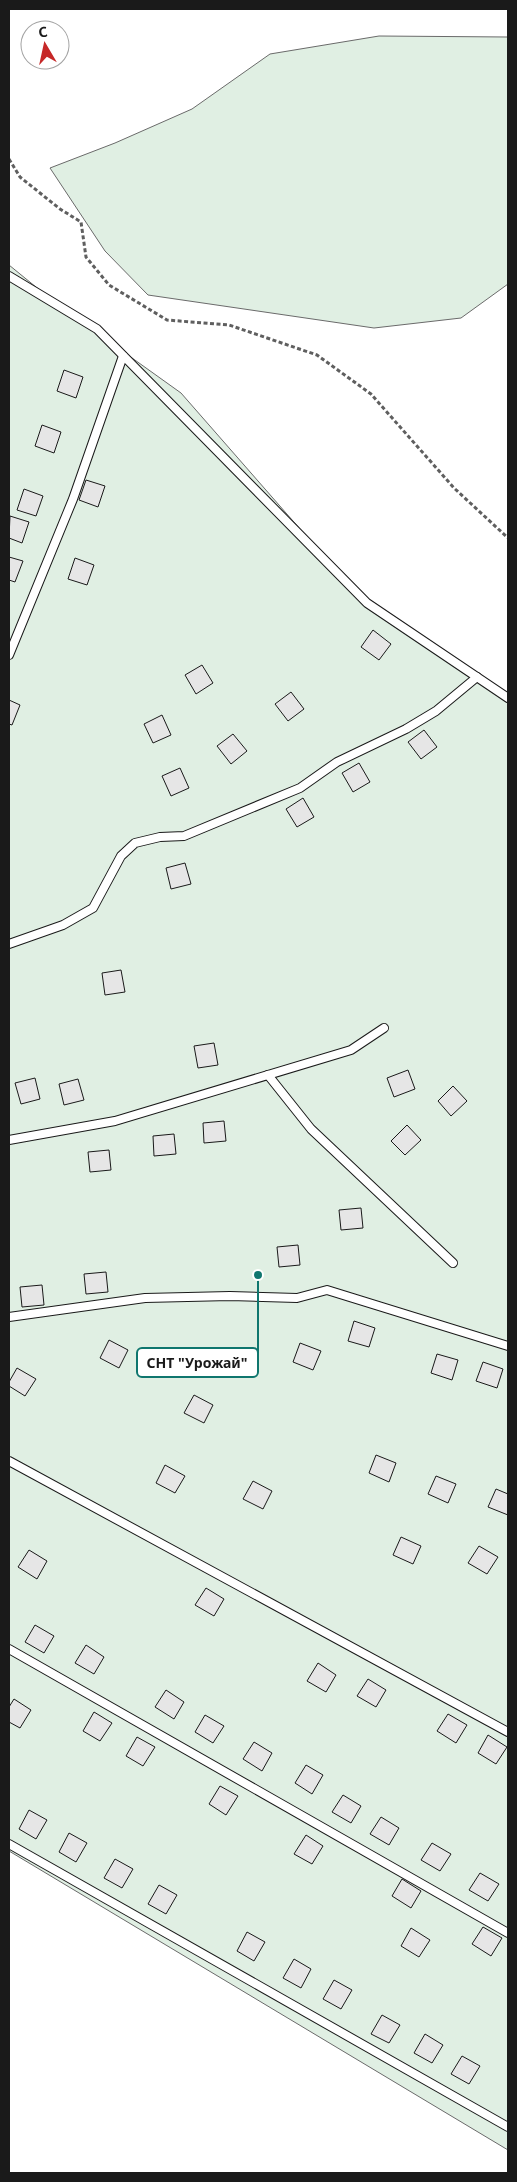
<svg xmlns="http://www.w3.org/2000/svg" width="517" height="2182" viewBox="0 0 517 2182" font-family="'Noto Sans',sans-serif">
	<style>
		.green { fill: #e0efe3; stroke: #6a6a6a }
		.building { fill: #e6e6e6; stroke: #1a1a1a }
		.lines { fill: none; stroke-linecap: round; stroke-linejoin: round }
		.service-casing { stroke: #1a1a1a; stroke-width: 10 }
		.path { stroke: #5f5f5f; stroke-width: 3; stroke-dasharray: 4 2.5; stroke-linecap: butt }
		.service { stroke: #fff; stroke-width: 8 }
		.leader { fill: none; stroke: #0f766e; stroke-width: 2 }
		.callout-dot { fill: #0f766e; stroke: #fff; stroke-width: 2 }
		.callout { fill: #fff; stroke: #0f766e; stroke-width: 2 }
		.callout-label { font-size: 14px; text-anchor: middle; font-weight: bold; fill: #1a1a1a }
	</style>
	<rect width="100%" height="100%" fill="#fff"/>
	<g class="green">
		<path d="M379,36L508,37V284L461,318L374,328L148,295L105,251L50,168L115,143L192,109L270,54Z"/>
		<path d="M9,265L58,305L181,393L349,585L508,699V2150L9,1851Z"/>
	</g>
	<g class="building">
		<path d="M64,370L83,377L76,398L57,391Z"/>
		<path d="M42,425L61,432L54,453L35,446Z"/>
		<path d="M86,480L105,486L98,507L79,500Z"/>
		<path d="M24,489L43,496L36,516L17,510Z"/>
		<path d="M10,516L29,522L22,543L9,538Z"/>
		<path d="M9,557L23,561L15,582L9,580Z"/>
		<path d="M75,558L94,565L87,585L68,579Z"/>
		<path d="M373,630L391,644L379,660L361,647Z"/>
		<path d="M202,665L213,683L196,694L185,675Z"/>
		<path d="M291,692L304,709L288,721L275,704Z"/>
		<path d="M9,700L20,705L12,725L9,724Z"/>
		<path d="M162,715L171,735L153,743L144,724Z"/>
		<path d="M424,730L437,747L421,759L408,742Z"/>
		<path d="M233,734L247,751L231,764L217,746Z"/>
		<path d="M359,763L370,782L353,792L342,773Z"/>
		<path d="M180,768L189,788L171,796L162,776Z"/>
		<path d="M303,798L314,817L297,827L286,809Z"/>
		<path d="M185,863L191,884L171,889L166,868Z"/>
		<path d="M121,970L125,992L105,995L102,973Z"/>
		<path d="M214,1043L218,1065L198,1068L194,1046Z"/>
		<path d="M408,1070L415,1089L394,1097L387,1078Z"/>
		<path d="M35,1078L40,1099L21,1104L15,1083Z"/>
		<path d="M78,1079L84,1100L64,1105L59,1084Z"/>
		<path d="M453,1086L467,1101L451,1116L438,1101Z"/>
		<path d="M224,1121L226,1141L204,1143L203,1123Z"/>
		<path d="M407,1125L421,1140L405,1155L391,1141Z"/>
		<path d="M174,1134L176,1154L154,1156L153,1136Z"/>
		<path d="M109,1150L111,1170L90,1172L88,1152Z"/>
		<path d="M361,1208L363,1228L341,1230L339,1210Z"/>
		<path d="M298,1245L300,1265L279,1267L277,1247Z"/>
		<path d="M106,1272L108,1292L86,1294L84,1274Z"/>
		<path d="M42,1285L44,1305L22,1307L20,1287Z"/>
		<path d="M354,1321L375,1328L369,1347L348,1341Z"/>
		<path d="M109,1340L128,1350L119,1368L100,1358Z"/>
		<path d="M300,1343L321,1351L313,1370L293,1362Z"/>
		<path d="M437,1354L458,1360L452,1380L431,1373Z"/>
		<path d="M483,1362L503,1369L497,1388L476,1381Z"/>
		<path d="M17,1368L36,1379L25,1396L9,1386V1382Z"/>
		<path d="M194,1395L213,1405L204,1423L184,1413Z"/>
		<path d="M376,1455L396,1463L389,1482L369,1473Z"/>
		<path d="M165,1465L185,1476L175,1493L156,1483Z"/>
		<path d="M436,1476L456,1484L448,1503L428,1494Z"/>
		<path d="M253,1481L272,1491L263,1509L243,1499Z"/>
		<path d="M496,1489L508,1494V1515L488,1507Z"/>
		<path d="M401,1537L421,1546L413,1564L393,1555Z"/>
		<path d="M479,1546L498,1557L487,1574L468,1563Z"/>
		<path d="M29,1550L47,1561L37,1579L18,1567Z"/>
		<path d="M206,1588L224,1599L214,1616L195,1605Z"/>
		<path d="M35,1625L54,1636L44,1653L25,1642Z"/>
		<path d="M86,1645L104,1657L94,1674L75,1663Z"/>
		<path d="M318,1663L336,1675L326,1692L307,1681Z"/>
		<path d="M368,1679L386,1690L376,1707L357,1696Z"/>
		<path d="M166,1690L184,1702L174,1719L155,1707Z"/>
		<path d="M14,1699L31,1710L20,1728L9,1722V1707Z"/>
		<path d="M94,1712L112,1723L100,1741L83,1731Z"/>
		<path d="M448,1714L467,1725L456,1743L437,1731Z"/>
		<path d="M205,1715L224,1726L213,1743L195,1732Z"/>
		<path d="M488,1735L507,1747L496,1764L478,1753Z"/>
		<path d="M137,1737L155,1747L143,1766L126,1756Z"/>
		<path d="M254,1742L272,1753L262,1771L243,1759Z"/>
		<path d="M306,1765L323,1775L312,1794L295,1783Z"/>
		<path d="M220,1786L238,1796L226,1815L209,1804Z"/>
		<path d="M343,1795L361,1806L351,1823L332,1812Z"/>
		<path d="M29,1810L47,1820L36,1839L19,1829Z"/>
		<path d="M381,1817L399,1828L389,1845L370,1834Z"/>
		<path d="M69,1833L87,1843L76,1862L59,1852Z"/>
		<path d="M306,1835L323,1846L312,1864L294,1854Z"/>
		<path d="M432,1843L451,1854L440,1871L421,1860Z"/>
		<path d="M115,1859L133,1869L122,1888L104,1878Z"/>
		<path d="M480,1873L499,1884L488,1901L469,1890Z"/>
		<path d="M402,1879L421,1891L411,1908L392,1896Z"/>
		<path d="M159,1885L177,1895L166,1914L148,1904Z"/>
		<path d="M483,1927L502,1938L491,1956L472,1944Z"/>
		<path d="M411,1928L430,1940L419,1957L401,1946Z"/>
		<path d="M247,1932L265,1942L254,1961L237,1951Z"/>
		<path d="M294,1959L311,1969L301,1988L283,1978Z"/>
		<path d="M334,1980L352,1990L341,2009L323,1999Z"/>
		<path d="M382,2015L400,2025L389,2043L371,2034Z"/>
		<path d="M425,2034L443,2045L432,2063L414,2053Z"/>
		<path d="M462,2056L480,2066L469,2084L451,2074Z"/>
	</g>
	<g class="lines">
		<g class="service-casing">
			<g id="service">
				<path d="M9,276L97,329L367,603L508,698"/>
				<path d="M9,655L73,499L123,356"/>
				<path d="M9,944L63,925L93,908L121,856L135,843L160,837L184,836L300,788L337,762L406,729L436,711L477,677"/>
				<path d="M268,1075L311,1129L453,1263"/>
				<path d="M9,1140L115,1121L351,1050L384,1028"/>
				<path d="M9,1317L145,1298L230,1296L297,1298L327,1290L508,1346"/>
				<path d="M9,1461L508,1732"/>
				<path d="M9,1649L508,1933"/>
				<path d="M9,1844L508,2127"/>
			</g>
		</g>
		<path class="path" d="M9,159L20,177L60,209L81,222L86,257L109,285L167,320L229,325L317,355L371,394L454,488L508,538"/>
		<use href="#service" class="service"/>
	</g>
	<path class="leader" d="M258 1275L258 1363"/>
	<circle class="callout-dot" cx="258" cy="1275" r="5"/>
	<rect class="callout" x="137" y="1348" width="121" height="29" rx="5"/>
	<g class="callout-label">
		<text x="197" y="1368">СНТ "Урожай"</text>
	</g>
	<rect width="517" height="2182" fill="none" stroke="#1a1a1a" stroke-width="20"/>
	<g transform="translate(45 45) rotate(351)"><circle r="24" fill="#ffffff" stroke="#a3a3a3"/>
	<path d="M0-4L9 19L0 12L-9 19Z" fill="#c62828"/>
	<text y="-8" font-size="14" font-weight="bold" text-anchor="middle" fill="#1a1a1a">С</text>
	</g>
</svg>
